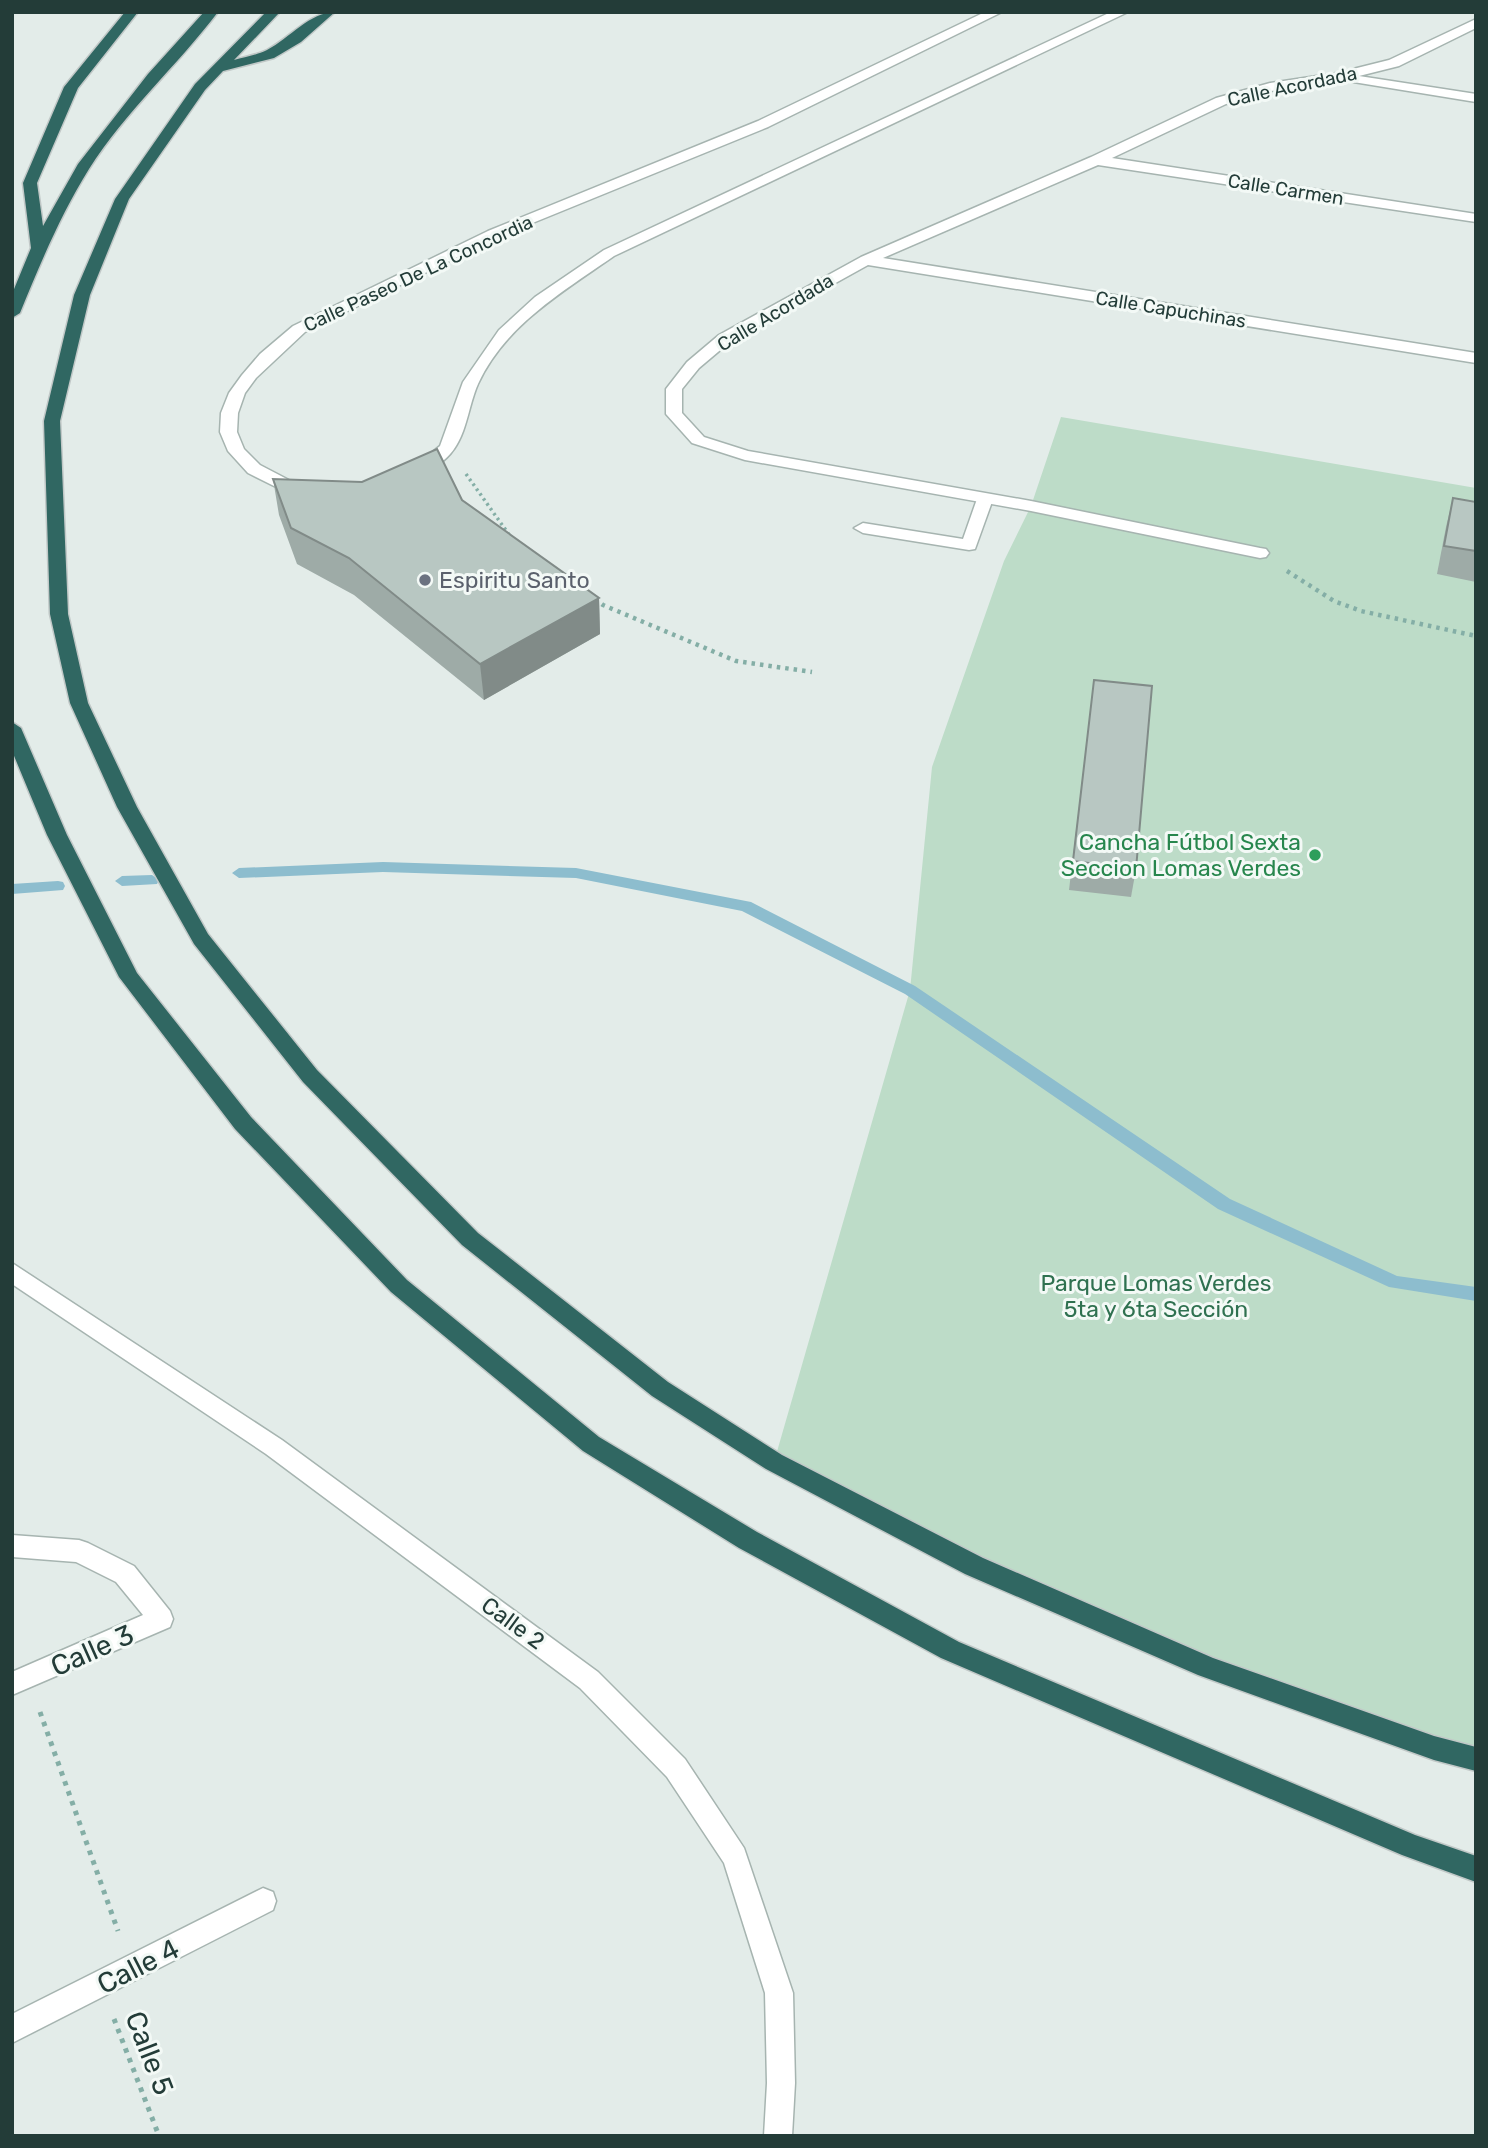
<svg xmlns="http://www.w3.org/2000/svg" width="1488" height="2148" viewBox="0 0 1488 2148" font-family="Rubik,sans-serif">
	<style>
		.green { fill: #bddcc8 }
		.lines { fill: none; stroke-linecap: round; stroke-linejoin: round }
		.stream { fill: #8dbdce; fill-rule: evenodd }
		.service-casing { stroke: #a6b4b0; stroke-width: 3 }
		.minor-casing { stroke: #a6b4b0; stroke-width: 3 }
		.tertiary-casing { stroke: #a6b4b0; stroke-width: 3 }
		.motorway-casing { stroke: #c1c8c7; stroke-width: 3 }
		.path-far2 { stroke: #84aea6; stroke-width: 3.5; stroke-dasharray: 2.5 3.5; stroke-linecap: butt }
		.path-far1 { stroke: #84aea6; stroke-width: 4.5; stroke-dasharray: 3.5 5; stroke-linecap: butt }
		.path { stroke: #84aea6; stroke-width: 5; stroke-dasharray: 4.5 6; stroke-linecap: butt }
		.service { fill: #fff; fill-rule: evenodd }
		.minor { fill: #fff; fill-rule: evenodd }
		.tertiary { fill: #fff; fill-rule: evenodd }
		.motorway { fill: #306762; fill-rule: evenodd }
		.wall { fill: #9eaba7 }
		.shaded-wall { fill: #818b88 }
		.building { fill: #b8c7c2; stroke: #818b88; stroke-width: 2 }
		.worship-dot { fill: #6b7280; stroke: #f3f9f6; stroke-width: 2.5 }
		.leisure-dot { fill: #2e9e5b; stroke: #f3f9f6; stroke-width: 2.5 }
		.labels { text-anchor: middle; stroke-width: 6; stroke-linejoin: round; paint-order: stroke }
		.far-street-label { font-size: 19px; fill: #233c38; stroke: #f3f9f6 }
		.worship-label { font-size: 23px; fill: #5b616d; stroke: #f3f9f6; text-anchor: start }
		.leisure-label { font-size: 23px; fill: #27864d; stroke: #f3f9f6; text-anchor: end }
		.park-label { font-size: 23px; fill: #2f7150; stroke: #f3f9f6 }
		.street-label { font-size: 23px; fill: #233c38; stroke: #f3f9f6 }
		.near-street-label { font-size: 28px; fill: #233c38; stroke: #f3f9f6 }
	</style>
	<rect width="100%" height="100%" fill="#e3ece9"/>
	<path class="green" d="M1061,417L1476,488V1759L1207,1667L774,1462L910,990L932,767L1004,561L1031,506Z"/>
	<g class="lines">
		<g class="stream">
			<path d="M383,862L576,868L751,902L915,986L1230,1199L1397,1276L1476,1287V1301L1389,1287L1218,1209L905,994L742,911L576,878L383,872L239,878L232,873L239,868Z"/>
			<path d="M152,875L159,880L157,884L122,886L115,881L122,876Z"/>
			<path d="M58,881L63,882L65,886L63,890L12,894V884Z"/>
		</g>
		<g class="service-casing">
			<path id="service" d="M985,494L993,499L975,549L969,550L863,533L854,528L863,523L963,539L977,499Z"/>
		</g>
		<g class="minor-casing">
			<g id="minor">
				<path d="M985,12H1002L768,127L498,237L305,332L256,378L245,393L238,413L237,432L244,449L260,465L306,489L304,493L298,494L280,489L248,473L228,451L220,432L221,413L229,393L242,375L260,354L293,326L488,231L758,121Z"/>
				<path d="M1111,12H1128L614,256C564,291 505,325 478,384C469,404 467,431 454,449C447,460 423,479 410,476L408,472L440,446L463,382L499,330L535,297L604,250Z"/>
				<path d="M1476,19V28L1399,66L1359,76L1476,94V102L1341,80L1271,91L1226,104L1112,158L1476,214V222L1098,165L883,258L1476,353V363L868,265L731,341L699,368L682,389V413L704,437L748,451L1031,501L1260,548L1266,549L1269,553L1266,557L1260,558L1031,511L745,460L692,443L666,414V389L687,362L719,335L861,257L1091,157L1216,98L1270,83L1337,73L1389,60Z"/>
				<path d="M12,1535L79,1540L88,1543L134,1566L170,1611L173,1619L170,1627L12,1695V1672L143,1615L116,1582L76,1562L12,1557Z"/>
				<path d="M263,1888L273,1892L276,1901L273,1910L12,2043V2014Z"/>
			</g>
		</g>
		<g class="tertiary-casing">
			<path id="tertiary" d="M12,1263L282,1440L598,1672L685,1759L744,1848L793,1993L795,2083L792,2136H764L767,2083L765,1993L724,1863L667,1777L580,1688L266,1454L12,1284Z"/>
		</g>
		<g class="motorway-casing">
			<g id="motorway">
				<path d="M125,12H138L78,88L37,183L43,226L78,164L148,74L204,12H218C177,66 126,111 89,169C61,214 40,264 20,313L12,318V294L31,248L23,183L64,87Z"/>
				<path d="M266,12H280L234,60C245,57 257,55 267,50C290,38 310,12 335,12L301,42L274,58L223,71L205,90L129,199L90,295L60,421L68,614L88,703L137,807L208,934L317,1070L478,1233L668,1382L782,1455L983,1558L1213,1658L1434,1736L1476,1747V1771L1434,1760L1198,1675L965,1574L766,1469L652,1396L462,1245L303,1082L194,944L117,807L70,703L50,614L44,421L74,295L115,199L195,84Z"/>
				<path d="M12,722L21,728L67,835L137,973L251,1117L407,1280L599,1437L757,1532L959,1642L1415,1835L1476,1856V1882L1402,1855L941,1658L739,1548L583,1451L391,1292L235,1129L119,977L47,835L12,751Z"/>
			</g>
		</g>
		<path class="path-far2" d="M466,474L510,536"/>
		<g class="path-far1">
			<path d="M1287,571L1334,601L1361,611L1476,636"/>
			<path d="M595,599L603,605L736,661L812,672"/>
		</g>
		<g class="path">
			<path d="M40,1712L118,1931"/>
			<path d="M114,2019L159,2136"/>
		</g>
		<use href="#service" class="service"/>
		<use href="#minor" class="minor"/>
		<use href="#tertiary" class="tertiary"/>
		<use href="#motorway" class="motorway"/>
	</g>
	<g class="wall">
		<path d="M273,479L462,500L599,598L600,634L484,700L354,595L297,564L279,515Z"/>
		<path d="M1453,498L1476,502V582L1437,574L1446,527Z"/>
		<path d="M1094,680L1136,869L1131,897L1069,890Z"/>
	</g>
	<path class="shaded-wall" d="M599,598L600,634L484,700L480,664Z"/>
	<g class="building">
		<path d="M437,449L462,500L599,598L480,664L349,558L291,528L273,479L362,482Z"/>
		<path d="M1453,498L1476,502V551L1444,546Z"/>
		<path d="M1094,680L1152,686L1136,869L1073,861Z"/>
	</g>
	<circle class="worship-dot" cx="425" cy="580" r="7"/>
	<circle class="leisure-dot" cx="1315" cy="855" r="7"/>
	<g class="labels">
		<g class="far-street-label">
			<text transform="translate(1292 86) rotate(-12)" y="7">Calle Acordada</text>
			<text transform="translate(1286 189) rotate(9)" y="7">Calle Carmen</text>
			<text transform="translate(418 273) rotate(-25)" y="7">Calle Paseo De La Concordia</text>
			<text transform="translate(1171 309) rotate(9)" y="7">Calle Capuchinas</text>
			<text transform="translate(775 312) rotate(-31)" y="7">Calle Acordada</text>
		</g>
		<g class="worship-label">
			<text x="439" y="588">Espiritu Santo</text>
		</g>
		<g class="leisure-label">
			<text x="1301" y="850">Cancha Fútbol Sexta<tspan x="1301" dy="26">Seccion Lomas Verdes</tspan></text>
		</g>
		<g class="park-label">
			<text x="1156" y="1291">Parque Lomas Verdes<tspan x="1156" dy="26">5ta y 6ta Sección</tspan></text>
		</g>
		<g class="street-label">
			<text transform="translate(513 1623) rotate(36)" y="8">Calle 2</text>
		</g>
		<g class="near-street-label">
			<text transform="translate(92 1650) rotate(-24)" y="10">Calle 3</text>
			<text transform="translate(138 1966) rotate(-27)" y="10">Calle 4</text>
			<text transform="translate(150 2053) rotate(69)" y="10">Calle 5</text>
		</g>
	</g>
	<rect width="1488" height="2148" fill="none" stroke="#233c38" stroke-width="28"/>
</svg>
